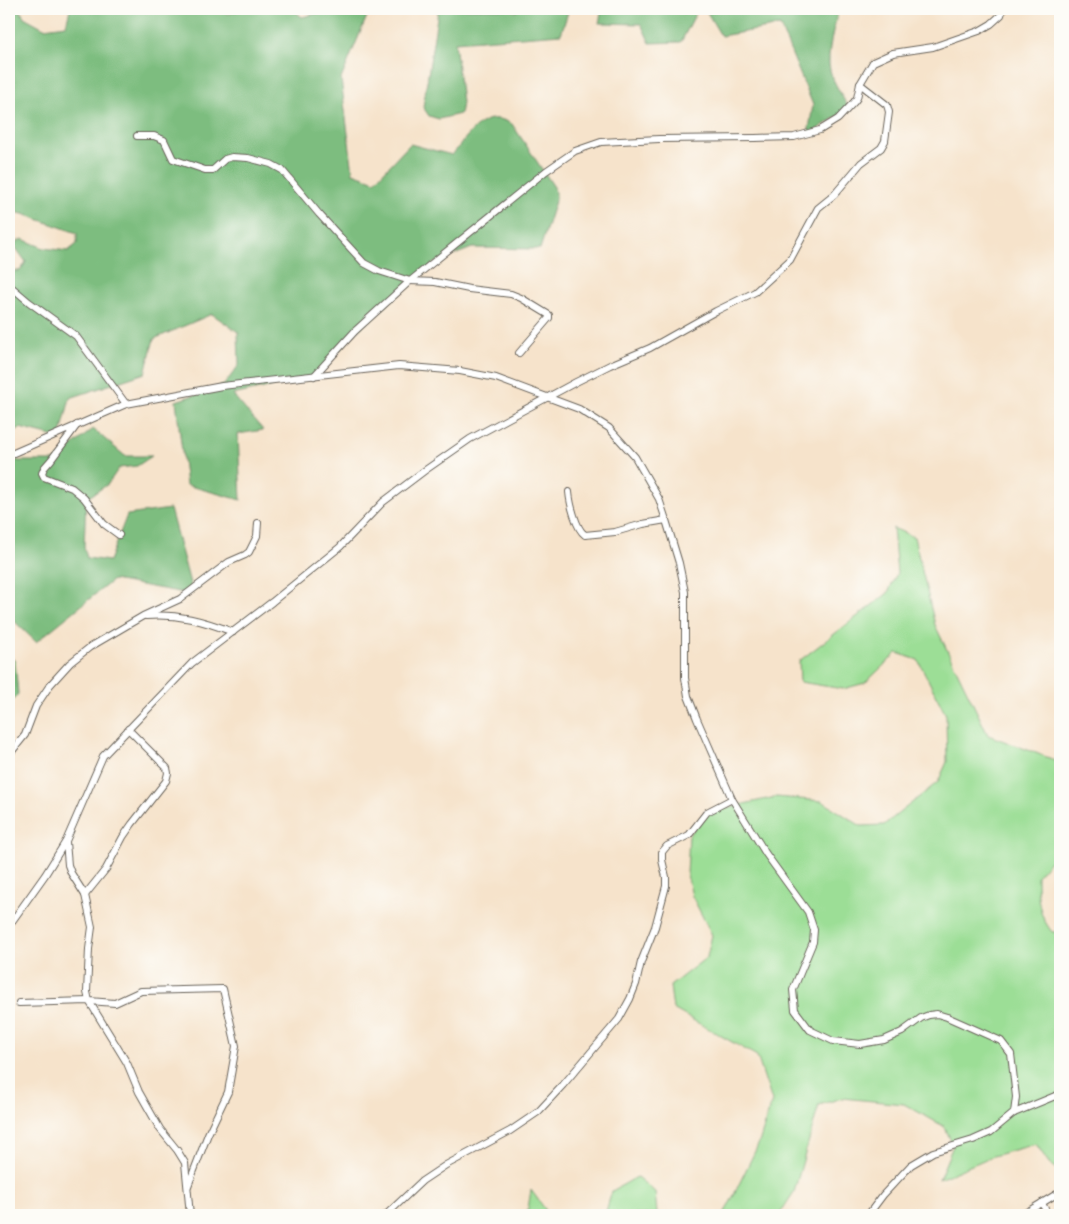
<svg xmlns="http://www.w3.org/2000/svg" width="1069" height="1224" viewBox="0 0 1069 1224" font-family="'IM FELL French Canon',serif">
	<style>
		.green { fill: #9cde96; stroke: #5c7d59 }
		.forest { fill: #7dbd7f; stroke: #4c6c4e }
		.lines { fill: none; stroke-linecap: round; stroke-linejoin: round }
		.minor-casing { stroke: #686259; stroke-width: 8 }
		.minor { stroke: #fff; stroke-width: 6 }
	</style>
	<rect width="100%" height="100%" fill="#fdfcf7"/>
	<filter id="ink" filterUnits="userSpaceOnUse"><feTurbulence type="fractalNoise" baseFrequency=".02" numOctaves="2"/><feDisplacementMap in="SourceGraphic" scale="10" xChannelSelector="R" yChannelSelector="G"/><feConvolveMatrix kernelMatrix="1 2 1 2 8 2 1 2 1" color-interpolation-filters="sRGB"/></filter>
	<filter id="wash" filterUnits="userSpaceOnUse"><feTurbulence type="fractalNoise" baseFrequency=".0096" numOctaves="4" result="noise"/><feDisplacementMap in="SourceGraphic" scale="20" xChannelSelector="R" yChannelSelector="G"/><feGaussianBlur stdDeviation="1.12" result="paint"/><feColorMatrix in="noise" values="0 0 0 0 0 0 0 0 0 0 0 0 0 0 0 0 0 1.4 0 .05"/><feComposite in="paint" operator="in"/></filter>
	<g filter="url(#wash)">
		<rect width="100%" height="100%" fill="#f6e3cb"/>
		<g class="green">
			<path d="M893,528L914,537L935,625L988,735L1060,762V859L1054,857L1037,876C1037,897 1039,916 1052,932H1060V1171L1049,1163L1036,1144L993,1156L939,1179L953,1146L945,1127L904,1104L842,1098L819,1105L794,1192L779,1215H723L729,1205L759,1143L772,1101L757,1056L673,1009L670,986L707,957L712,935L692,896L687,875L689,835L707,812L776,797L822,801L861,826L884,825L938,782L947,762L946,715L918,660L897,653L865,683L843,689L800,682L799,661L888,593L897,573Z"/>
			<path d="M637,1177L655,1192L657,1213L659,1215H605L612,1191Z"/>
			<path d="M531,1190L545,1209L546,1215H527Z"/>
		</g>
		<g class="forest">
			<path d="M9,9H20L24,17L44,28L66,25L70,9H217L228,14L243,9H292L302,17L336,9H370L341,79L353,173L375,181L410,144L452,155C469,135 483,107 512,124L554,187L556,198L540,249L472,248L434,263L357,331L316,376L233,395L263,430L238,434L241,500L186,485L176,401L224,385L239,365L238,332L212,314L154,339L145,373L70,398L60,438L20,428C9,434 11,444 10,455L18,461H54L93,429L125,456H152L137,466L119,468L108,484L86,499L84,547L87,558L109,561L127,515L170,509L191,587L190,594L113,580L36,642L9,616V271H20L26,262L13,244L22,239L44,248L68,251L77,244V233L23,214L9,211Z"/>
			<path d="M442,9H510L516,12L518,9H569L561,34L455,42L462,103L460,114L439,119L429,116L423,107L438,11Z"/>
			<path d="M602,9H698L681,42L650,43L641,24L599,23Z"/>
			<path d="M705,9H840C834,22 826,57 830,70C833,82 843,97 849,109L808,135L813,105L780,26L721,36Z"/>
			<path d="M9,655L15,661L18,694L9,705Z"/>
		</g>
	</g>
	<g filter="url(#ink)">
		<g class="lines">
			<g class="minor-casing">
				<g id="minor">
					<path d="M137,136H154L164,140L173,159L205,170H213L225,159L232,157L248,158L271,164L282,170L319,214L364,263L379,271L410,281L435,282L469,289L511,294L521,298L549,315V318L519,353"/>
					<path d="M9,285L29,302L76,336L126,404"/>
					<path d="M314,376L355,331L410,281L546,171L575,151L601,142L659,139L755,138L794,137L820,130L838,119L854,102L857,98L860,84L873,62L893,53L933,47L979,31L991,24L1001,15L1003,9"/>
					<path d="M77,425L51,460L44,468L42,473L44,477L72,488L84,498L104,524L119,535"/>
					<path d="M9,455L126,404L222,386L399,366L460,371L496,378L579,409L609,428L635,457L659,499L666,520L679,563L685,592V678L688,696L697,719L732,799L766,854L808,912L814,930L813,942L793,990L795,1010L810,1030L833,1041L860,1044L884,1040L902,1032L921,1018L929,1015L937,1014L947,1017L1001,1041L1011,1054L1016,1097L1014,1113"/>
					<path d="M569,492C570,503 576,529 585,535L615,532L643,524L666,520"/>
					<path d="M146,616C177,613 204,621 233,632"/>
					<path d="M9,755L25,735L36,706L50,685L70,663L90,647L143,616L180,599L229,562L245,555L249,552L257,536L258,523"/>
					<path d="M66,842L68,865L71,873L85,895L92,927L89,949L87,992L89,1001L127,1063L139,1092L160,1129L177,1150L185,1163L190,1215"/>
					<path d="M85,895L106,869L123,837L132,824L166,781L168,773L167,768L128,729"/>
					<path d="M9,924L13,920L45,875L66,841L103,756L192,663L272,602L340,547L383,502L424,471L470,439L576,382L610,365L650,348L716,311L755,292L790,260L818,208L834,195L861,163L881,148L885,141L889,112L887,105L860,84"/>
					<path d="M19,1003L89,1001L115,1003L141,991L223,989L236,1046L228,1092L208,1134L188,1186"/>
					<path d="M1042,1203L1048,1215"/>
					<path d="M117,1215H138"/>
					<path d="M386,1215L422,1181L446,1165L510,1131L538,1112L563,1085L619,1019L630,999L636,984L641,962L655,927L666,886V877L662,860V852L667,846L689,835L707,812L732,799"/>
					<path d="M868,1215L883,1195L911,1165L933,1152L973,1140L991,1132L1014,1113L1060,1094"/>
					<path d="M1022,1215L1060,1192"/>
				</g>
			</g>
			<use href="#minor" class="minor"/>
		</g>
	</g>
	<rect width="1069" height="1224" fill="none" stroke="#fdfcf7" stroke-width="30"/>
</svg>
